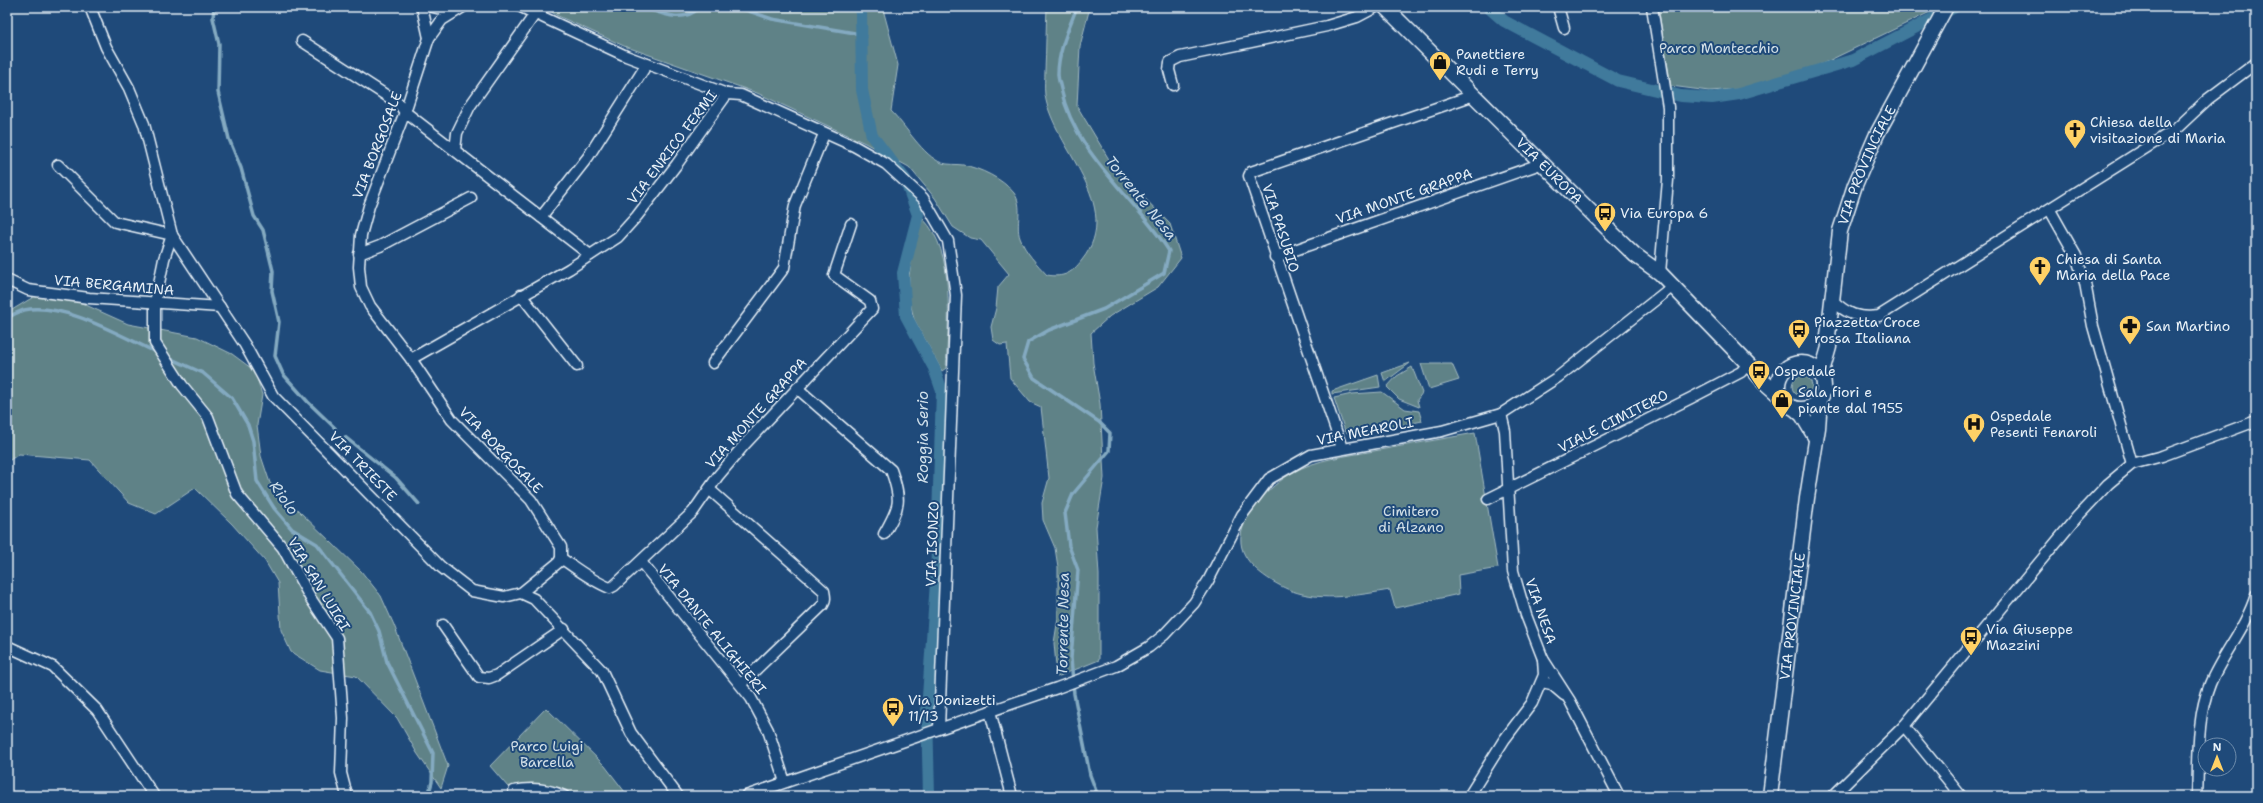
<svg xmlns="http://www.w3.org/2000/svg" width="2263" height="803" viewBox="0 0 2263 803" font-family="'Shantell Sans',sans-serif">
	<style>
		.green { fill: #5e8287; stroke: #a3bac0 }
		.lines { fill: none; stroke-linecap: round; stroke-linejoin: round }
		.stream { stroke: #84aac1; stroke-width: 3.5 }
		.canal { stroke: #417a9c; stroke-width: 12 }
		.street-casing { stroke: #e8f1f8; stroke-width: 13 }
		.secondary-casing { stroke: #e8f1f8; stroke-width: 17 }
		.street { stroke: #1f4a7a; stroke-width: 10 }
		.secondary { stroke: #1f4a7a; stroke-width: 14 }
		.labels { text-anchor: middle; stroke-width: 4; stroke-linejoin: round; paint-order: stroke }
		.park-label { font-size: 14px; fill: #d3e0e7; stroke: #1f4a7a }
		.poi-label { font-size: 14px; fill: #e8f1f8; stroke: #1f4a7a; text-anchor: start }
		.street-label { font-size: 14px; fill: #e8f1f8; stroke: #1f4a7a }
		.water-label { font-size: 15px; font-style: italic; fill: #cfdfea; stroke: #1f4a7a }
	</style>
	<rect width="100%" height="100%" fill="#1f4a7a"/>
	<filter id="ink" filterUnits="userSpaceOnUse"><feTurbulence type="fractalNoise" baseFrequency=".025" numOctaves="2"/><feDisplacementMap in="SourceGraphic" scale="8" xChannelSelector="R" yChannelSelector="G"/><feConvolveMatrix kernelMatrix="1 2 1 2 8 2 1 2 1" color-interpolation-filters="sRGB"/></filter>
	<g filter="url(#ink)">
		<g class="green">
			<path d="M545,7H885L884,13L898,65L891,111C906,126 923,156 942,163C948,165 957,164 963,165C980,168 1003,179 1014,193C1024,207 1015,224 1020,238C1025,252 1037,264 1047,275C1064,278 1072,273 1082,260C1126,205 1053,148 1045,95C1044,87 1045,78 1045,71C1046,49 1046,28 1047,7H1090L1080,46L1077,106L1113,166L1170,224L1181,258L1158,287L1110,316L1091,333L1093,363L1100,404L1104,478L1096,527L1099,575V660L1057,677L1054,643L1058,618V567L1055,548L1043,520L1042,503L1049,478L1041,407L1030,402L1010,378L1007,344L1000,345L993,340L991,327L996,308L998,287L1009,274L981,240L970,238L953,227L935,198L909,167L865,143L757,93L624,46L556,15Z"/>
			<path d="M1658,7H1933L1930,12L1824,63L1755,88L1709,91L1671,86Z"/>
			<path d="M923,219C956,251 948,325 946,368L942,371L914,319L909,298V276L914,242Z"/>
			<path d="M35,296L68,297L128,324L197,337L232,354L255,371L262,395L257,425L261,456L270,483L361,571L381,596L394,625L448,766L441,788L417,753L397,718L356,676L320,670L291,652L281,630L278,583L265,561L232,524L195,488L156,514L129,503L90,460L19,454L7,462V313Z"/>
			<path d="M1410,363L1385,382L1382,373Z"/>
			<path d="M1421,364H1452L1459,380L1429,389Z"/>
			<path d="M1412,367L1422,393L1417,400L1419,407L1399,399L1387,387L1397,376Z"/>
			<path d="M1378,375L1380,387L1332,394V391Z"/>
			<circle cx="1802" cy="386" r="10"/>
			<path d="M1382,392L1405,409L1419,411L1422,421L1352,436L1345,431L1334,398L1352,394Z"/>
			<path d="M1475,433L1498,568L1458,575L1459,594L1395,608L1390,590C1359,595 1323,602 1292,591C1272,583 1243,565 1241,543C1238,517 1271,485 1292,473C1316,459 1347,456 1374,451C1407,445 1441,439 1475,433Z"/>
			<path d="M546,708L605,766L628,796H571L560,790L519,785L508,787L490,766Z"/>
		</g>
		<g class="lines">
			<g class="stream">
				<path d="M214,7L213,18L219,44L218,92L229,139L241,168L254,216L263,230L273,271L272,291L279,322L275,356L283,374L308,402L335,428"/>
				<path d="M643,7C663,14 683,24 700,7"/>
				<path d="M737,7L772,19L861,34"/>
				<path d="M1077,7C1069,28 1058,51 1058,74C1058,79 1060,84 1061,89C1075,155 1135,197 1169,251L1164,273L1104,309L1049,330L1028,342L1023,359L1034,378L1099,422L1110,433L1109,451L1073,494L1065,513L1069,546L1078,570L1071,658L1074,694L1090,775L1098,796"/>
				<path d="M7,318C12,315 18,312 24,310C65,302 120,336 158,353"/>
				<path d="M167,357L203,373L232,398L248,425L253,441L257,481L274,508L292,529L317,544L370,612L379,631L387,662L433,753L432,782L428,796"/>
				<path d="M345,437L396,478L419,504"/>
			</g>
			<g class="canal">
				<path d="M861,7L862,90L872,136L905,179L918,215L903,273L906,316L934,368L942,391L936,582L927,711L929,796"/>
				<path d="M1488,7L1504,21L1618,81L1681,96L1712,98L1739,94L1853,60L1955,7"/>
			</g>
			<g class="street-casing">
				<g id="street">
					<path d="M90,7L106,47L129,88L144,124L172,235L245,345L273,396L441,567L472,591L504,597L521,593L559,562L561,558V547L531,500L452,420L411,359L370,306L361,287L359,267L361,235L369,206L405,112L429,38L422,7"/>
					<path d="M433,7L453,12"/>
					<path d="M521,7L626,56L727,94L741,95L854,146L886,164L923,198L948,241L956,295L939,728"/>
					<path d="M1558,7L1564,28"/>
					<path d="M1652,7L1668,107V180L1660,273"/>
					<path d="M429,38L442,20L463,7"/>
					<path d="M302,41L398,103L405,112L590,255"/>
					<path d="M1173,85L1169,70L1170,62L1180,57L1327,26L1357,17L1376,7"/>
					<path d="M455,150L457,133L470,106L535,14"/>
					<path d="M58,165L115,222L172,235"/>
					<path d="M2050,210L2076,256L2085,283L2093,326L2132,464"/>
					<path d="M541,217L588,157L647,64"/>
					<path d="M172,235L164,259L155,303V343L182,385L208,417L237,494L283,548L311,599L337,638L343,718L341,773L347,796"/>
					<path d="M359,254L380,246L471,198"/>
					<path d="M1275,257L1543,163"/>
					<path d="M7,280L28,290L89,298L220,307"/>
					<path d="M521,295L577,366"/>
					<path d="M1832,300C1847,314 1858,319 1879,316L2176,129L2208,99L2256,63"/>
					<path d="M411,359L569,269L618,237L637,216L677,164L727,94"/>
					<path d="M713,363L784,268L795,205L824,134"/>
					<path d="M797,388L891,470C902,501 900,506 884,534"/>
					<path d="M1342,448L1249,176L1251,172L1474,95"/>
					<path d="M709,489L824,591C825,596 826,600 823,605L741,684"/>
					<path d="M1488,499L1691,398L1741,372L1748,364"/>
					<path d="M561,558C577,569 592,581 610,588L614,586L693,512L718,476L745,444L872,309L870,301L834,275L851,224"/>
					<path d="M641,562L751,698L768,730L785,782"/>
					<path d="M521,593L534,599L602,671L631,733L678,796"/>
					<path d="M443,625L479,677L489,678L497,675L564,629"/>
					<path d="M7,646L53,667L97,710L154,796"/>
					<path d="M1543,659L1570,701L1619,796"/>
					<path d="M1542,682L1551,684L1564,695"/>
					<path d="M990,711L1012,796"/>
					<path d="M1904,726L1961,796"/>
					<path d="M514,791C532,787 548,789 564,796"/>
					<path d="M746,796L1057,688L1116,666L1149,647L1164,635L1194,603L1208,581L1242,515L1269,479L1311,455L1442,431L1501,414L1558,377L1673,286"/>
					<path d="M1469,796L1504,740L1532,703L1544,675L1543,659L1526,615L1513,571L1505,431L1501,414"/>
					<path d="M1833,796L1904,726L2077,517L2108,484L2132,464L2162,456L2256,421"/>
					<path d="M2197,796C2199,759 2196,719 2210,684C2223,653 2246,628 2256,595"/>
				</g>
			</g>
			<g class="secondary-casing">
				<g id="secondary">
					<path id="s1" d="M1385,7L1609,230L1635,255L1660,273L1749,365L1764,382L1781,397"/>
					<circle cx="1801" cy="386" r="23"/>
					<path id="s2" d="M1821,375L1829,347L1828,336L1840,231L1855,185L1877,134L1946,7"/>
					<path d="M1794,408L1802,415L1815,437"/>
					<path id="s3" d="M1770,796L1807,498L1818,428L1820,400"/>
				</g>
			</g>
			<use href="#street" class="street"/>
			<use href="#secondary" class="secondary"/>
		</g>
	</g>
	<defs>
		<g id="shop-pin" transform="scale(1.15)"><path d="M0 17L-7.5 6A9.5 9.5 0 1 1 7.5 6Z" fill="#ffd166" stroke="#1f4a7a"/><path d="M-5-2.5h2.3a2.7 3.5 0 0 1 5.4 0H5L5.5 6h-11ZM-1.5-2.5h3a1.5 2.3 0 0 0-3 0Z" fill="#111"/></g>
		<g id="church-pin" transform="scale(1.15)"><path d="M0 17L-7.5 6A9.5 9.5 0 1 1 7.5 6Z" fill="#ffd166" stroke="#1f4a7a"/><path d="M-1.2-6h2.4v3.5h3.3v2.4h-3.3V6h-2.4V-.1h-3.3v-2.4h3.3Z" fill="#111"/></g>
		<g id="bus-pin" transform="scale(1.15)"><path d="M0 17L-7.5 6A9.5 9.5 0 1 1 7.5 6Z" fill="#ffd166" stroke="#1f4a7a"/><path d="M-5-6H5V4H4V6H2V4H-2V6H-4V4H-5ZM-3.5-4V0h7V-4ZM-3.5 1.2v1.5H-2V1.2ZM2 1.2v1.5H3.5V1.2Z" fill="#111"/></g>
		<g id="pharmacy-pin" transform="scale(1.15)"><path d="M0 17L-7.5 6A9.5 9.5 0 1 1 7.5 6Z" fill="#ffd166" stroke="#1f4a7a"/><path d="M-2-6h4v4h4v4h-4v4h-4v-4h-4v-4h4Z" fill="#111"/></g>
		<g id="hospital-pin" transform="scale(1.15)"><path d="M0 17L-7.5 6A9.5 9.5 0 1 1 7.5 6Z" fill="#ffd166" stroke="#1f4a7a"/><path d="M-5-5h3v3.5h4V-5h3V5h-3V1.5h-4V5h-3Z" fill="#111"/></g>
	</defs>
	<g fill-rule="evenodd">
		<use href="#shop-pin" x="1440" y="62"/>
		<use href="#church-pin" x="2075" y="130"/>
		<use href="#bus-pin" x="1605" y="213"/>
		<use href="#church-pin" x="2040" y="267"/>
		<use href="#pharmacy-pin" x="2130" y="326"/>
		<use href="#bus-pin" x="1799" y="330"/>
		<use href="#bus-pin" x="1759" y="371"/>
		<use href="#shop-pin" x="1782" y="400"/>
		<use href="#hospital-pin" x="1974" y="424"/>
		<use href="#bus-pin" x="1971" y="637"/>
		<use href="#bus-pin" x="893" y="708"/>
	</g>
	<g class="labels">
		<g class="park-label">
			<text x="1719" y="53">Parco Montecchio</text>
			<text x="1411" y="516">Cimitero<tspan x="1411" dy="16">di Alzano</tspan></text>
			<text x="547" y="751">Parco Luigi<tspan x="547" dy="16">Barcella</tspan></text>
		</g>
		<g class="poi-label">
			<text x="1456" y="59">Panettiere<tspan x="1456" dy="16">Rudi e Terry</tspan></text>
			<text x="2090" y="127">Chiesa della<tspan x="2090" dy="16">visitazione di Maria</tspan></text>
			<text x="1620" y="218">Via Europa 6</text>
			<text x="2056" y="264">Chiesa di Santa<tspan x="2056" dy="16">Maria della Pace</tspan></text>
			<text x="1814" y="327">Piazzetta Croce<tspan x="1814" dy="16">rossa Italiana</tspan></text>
			<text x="2146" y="331">San Martino</text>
			<text x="1774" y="376">Ospedale</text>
			<text x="1798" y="397">Sala fiori e<tspan x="1798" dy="16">piante dal 1955</tspan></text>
			<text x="1990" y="421">Ospedale<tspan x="1990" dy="16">Pesenti Fenaroli</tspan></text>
			<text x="1986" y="634">Via Giuseppe<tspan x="1986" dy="16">Mazzini</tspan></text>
			<text x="908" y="705">Via Donizetti<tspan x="908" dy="16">11/13</tspan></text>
		</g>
		<g class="street-label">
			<text transform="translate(377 145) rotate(-69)" y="5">VIA BORGOSALE</text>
			<text transform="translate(672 147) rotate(-53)" y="5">VIA ENRICO FERMI</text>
			<text dy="5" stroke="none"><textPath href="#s2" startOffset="217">VIA PROVINCIALE</textPath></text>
			<text dy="5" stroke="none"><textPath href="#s1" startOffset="232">VIA EUROPA</textPath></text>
			<text transform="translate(1404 196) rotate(-19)" y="5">VIA MONTE GRAPPA</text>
			<text transform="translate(1281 228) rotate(72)" y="5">VIA PASUBIO</text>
			<text transform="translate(114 285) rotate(5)" y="5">VIA BERGAMINA</text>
			<text transform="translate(756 413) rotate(-48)" y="5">VIA MONTE GRAPPA</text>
			<text transform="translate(1613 421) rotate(-27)" y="5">VIALE CIMITERO</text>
			<text transform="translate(1365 431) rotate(-11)" y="5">VIA MEAROLI</text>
			<text transform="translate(501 450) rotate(46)" y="5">VIA BORGOSALE</text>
			<text transform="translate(363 466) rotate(46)" y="5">VIA TRIESTE</text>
			<text transform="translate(932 544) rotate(-88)" y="5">VIA ISONZO</text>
			<text transform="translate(319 584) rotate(59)" y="5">VIA SAN LUIGI</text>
			<text transform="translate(1541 611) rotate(71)" y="5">VIA NESA</text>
			<text dy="5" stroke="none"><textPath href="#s3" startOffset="181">VIA PROVINCIALE</textPath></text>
			<text transform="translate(712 629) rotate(51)" y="5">VIA DANTE ALIGHIERI</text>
		</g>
		<g class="water-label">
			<text transform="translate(1141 198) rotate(51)" y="5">Torrente Nesa</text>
			<text transform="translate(923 437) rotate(-90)" y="5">Roggia Serio</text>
			<text transform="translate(284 498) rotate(54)" y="5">Riolo</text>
			<text transform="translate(1063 624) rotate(-89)" y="5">Torrente Nesa</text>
		</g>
	</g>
	<rect width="2263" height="803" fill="none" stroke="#1f4a7a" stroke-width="24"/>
	<rect x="12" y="12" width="2239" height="779" fill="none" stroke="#e8f1f8" stroke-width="1.5" filter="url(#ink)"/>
	<g transform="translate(2217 757)"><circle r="19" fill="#1f4a7a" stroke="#6f8dac"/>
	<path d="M0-3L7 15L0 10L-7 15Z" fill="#ffd166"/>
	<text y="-6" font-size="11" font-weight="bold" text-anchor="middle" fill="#e8f1f8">N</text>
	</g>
</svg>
